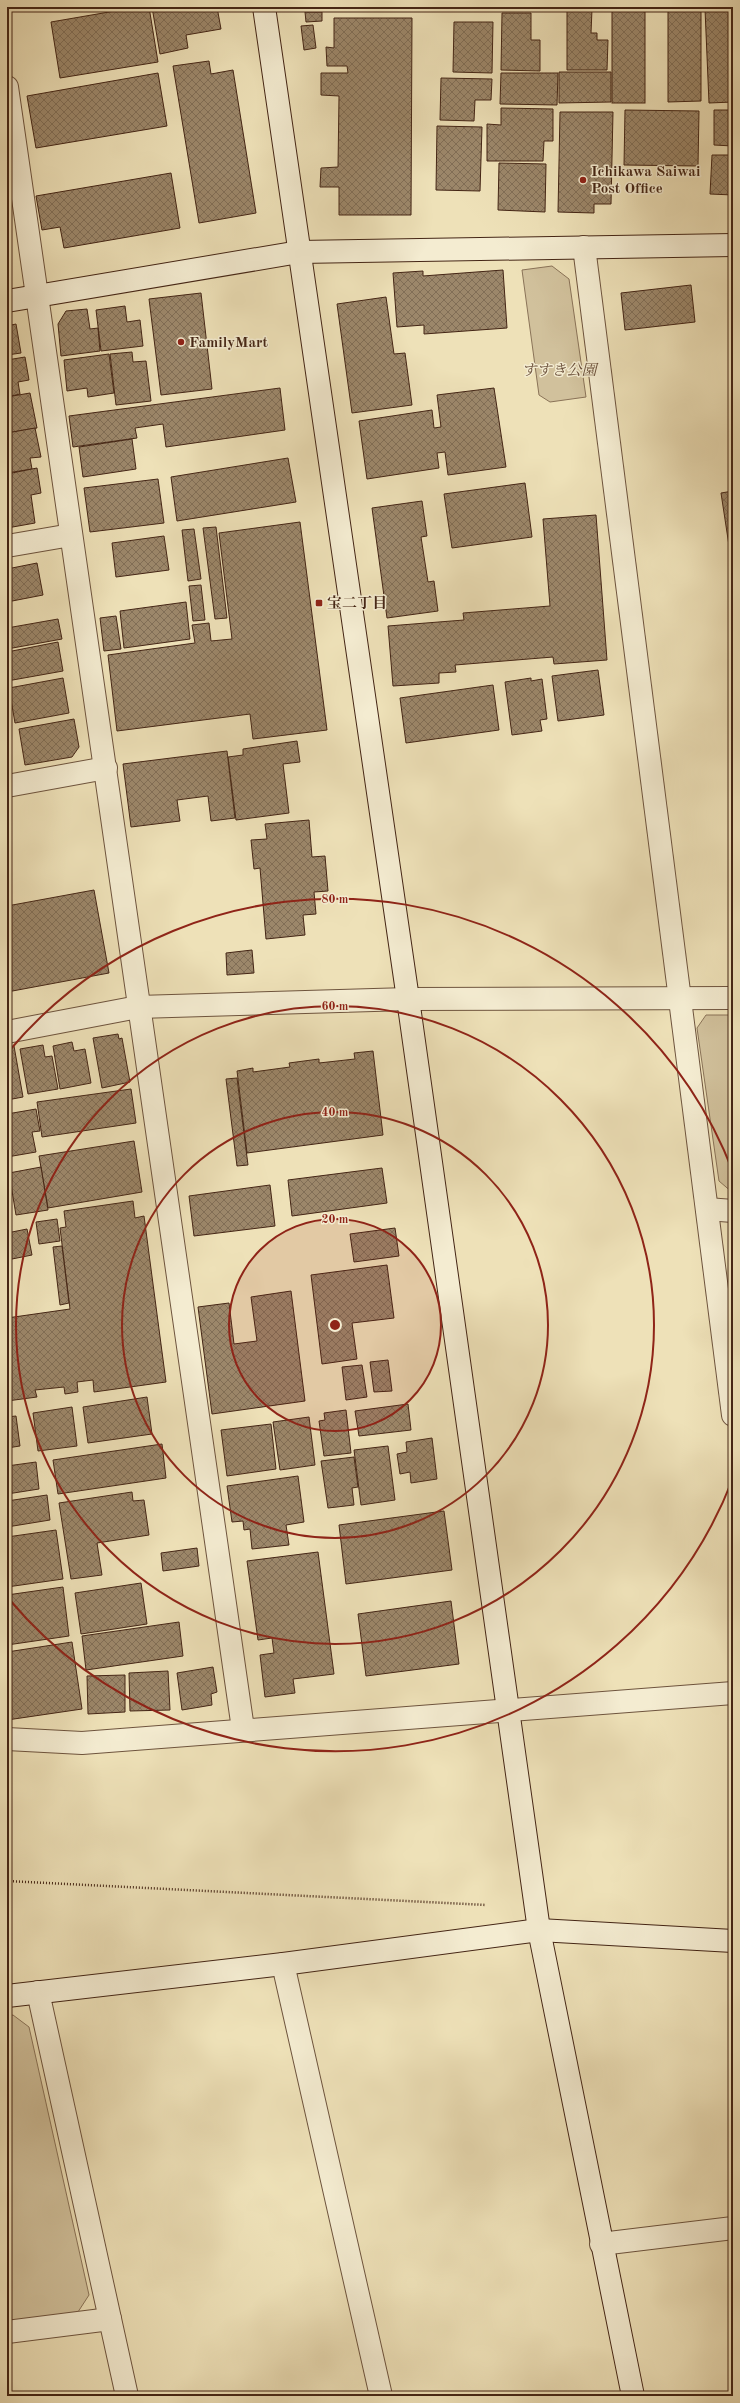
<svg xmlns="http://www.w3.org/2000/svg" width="740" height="2403" viewBox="0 0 740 2403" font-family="'Old Standard TT','Noto Serif JP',serif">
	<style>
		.green { fill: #d1c19c; stroke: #8a7358 }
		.building { fill: url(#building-cross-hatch); stroke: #442515 }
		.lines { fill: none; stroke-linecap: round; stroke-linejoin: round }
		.street-casing { stroke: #6e543e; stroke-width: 24 }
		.secondary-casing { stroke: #442515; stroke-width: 24 }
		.path { stroke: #442515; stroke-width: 2.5; stroke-dasharray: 1 2; stroke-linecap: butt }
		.street { stroke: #f4ecd1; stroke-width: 22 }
		.secondary { stroke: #f4ecd1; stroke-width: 22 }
		.ring { fill: none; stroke: #8f2418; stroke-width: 2 }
		.poi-dot { fill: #8f2418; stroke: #f4ecd1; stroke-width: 1.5 }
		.labels { text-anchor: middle; stroke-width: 3; stroke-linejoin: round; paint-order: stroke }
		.poi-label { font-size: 15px; font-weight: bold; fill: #442515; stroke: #f4ecd1; text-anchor: start }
		.park-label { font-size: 15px; font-style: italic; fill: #674c37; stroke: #f4ecd1 }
		.centre { fill: #8f2418; stroke: #f4ecd1; stroke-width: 2 }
		.ring-label { font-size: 12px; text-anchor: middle; font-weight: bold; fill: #8f2418; stroke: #f4ecd1; stroke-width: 3; stroke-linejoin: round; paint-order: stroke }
	</style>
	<defs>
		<pattern id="building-cross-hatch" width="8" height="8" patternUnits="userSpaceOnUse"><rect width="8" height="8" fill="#9c876a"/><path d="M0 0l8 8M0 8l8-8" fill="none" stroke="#816e56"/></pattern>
	</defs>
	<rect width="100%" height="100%" fill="#eee1b8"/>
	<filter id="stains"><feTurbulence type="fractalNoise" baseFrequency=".005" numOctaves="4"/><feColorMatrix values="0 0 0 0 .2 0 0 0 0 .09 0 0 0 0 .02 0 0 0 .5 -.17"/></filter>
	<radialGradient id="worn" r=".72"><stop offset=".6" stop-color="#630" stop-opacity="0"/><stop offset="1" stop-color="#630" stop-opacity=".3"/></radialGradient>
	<g class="green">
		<path d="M552,266L569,279L586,397L550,402L539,395L522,270Z"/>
		<path d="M706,1015H733V1193L719,1181L697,1028Z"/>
		<path d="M13,2015L29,2027L89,2295L76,2315L7,2324V2016Z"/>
	</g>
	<g class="building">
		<path d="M138,7H149L158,62L60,78L51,22Z"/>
		<path d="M152,7H217L221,29L186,35L188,48L160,54Z"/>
		<rect x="612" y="7" width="33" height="96"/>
		<path d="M733,7V102L709,103L705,9Z"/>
		<path d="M668,8H701V101L668,102Z"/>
		<path d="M567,9H592L591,33H597V40H608L607,70H567Z"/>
		<path d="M305,12H322V21L306,22Z"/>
		<path d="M502,13H531V40H540V71L501,70Z"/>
		<path d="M334,18H412L411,215H339V187H320L321,168L338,167L339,96L321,95V73H348L347,66H327L326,47L334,48Z"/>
		<path d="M454,22H493L492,73L453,72Z"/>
		<path d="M313,25L316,48L304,50L301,26Z"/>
		<path d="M209,61L211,74L233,70L256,213L199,223L173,66Z"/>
		<path d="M559,72H611V102L559,103Z"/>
		<path d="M158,73L167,126L36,148L27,96Z"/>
		<path d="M501,73H558L557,105L500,104Z"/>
		<path d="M441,78L492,79L491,100H475L474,121L440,120Z"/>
		<path d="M501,108L553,109V141H544L543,161H487V124L501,125Z"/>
		<path d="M625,110L699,111L698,166L624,165Z"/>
		<path d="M714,110H733V146L714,145Z"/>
		<path d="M560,112H613L611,204H594V213L558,212Z"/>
		<path d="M437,126L482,127L480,191L436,190Z"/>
		<path d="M712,155H733V195L710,194Z"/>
		<path d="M499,163L546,164L545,212L498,210Z"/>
		<path d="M171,173L180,228L64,248L60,227L42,230L36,196Z"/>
		<path d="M7,234L9,248L7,249Z"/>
		<path d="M503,270L507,328L424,334V325L397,327L393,273L423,271V276Z"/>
		<path d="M691,285L695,322L625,330L621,293Z"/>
		<path d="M201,293L212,389L161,395L149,299Z"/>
		<path d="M386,297L394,354L405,353L412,405L352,413L337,304Z"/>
		<path d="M125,306L127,322L140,320L143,346L101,351L96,310Z"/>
		<path d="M87,309L90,329L98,328L100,351L61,356L58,324L66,311Z"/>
		<path d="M16,324L21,353L7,355V326Z"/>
		<path d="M132,352L133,362L146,361L151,401L116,405L110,354Z"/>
		<path d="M109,354L114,393L88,397L87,388L67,391L64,360Z"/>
		<path d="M25,357L29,380L18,382L20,394L7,397V360Z"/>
		<path d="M280,388L285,430L166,447L163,424L135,428L137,438L73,447L69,416Z"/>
		<path d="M494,388L506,467L448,475L445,452L437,453L439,468L367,479L359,421L432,410L434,428L441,427L437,395Z"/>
		<path d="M30,393L37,428L7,433V397Z"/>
		<path d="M35,428L41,457L30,458L32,469L7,473V433Z"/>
		<path d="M132,439L136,469L83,477L79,447Z"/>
		<path d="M288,458L296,502L177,521L171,477Z"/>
		<path d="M37,468L41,493L31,495L35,523L7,528V474Z"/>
		<path d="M158,479L164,523L90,532L84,488Z"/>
		<path d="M525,483L532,537L452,548L444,494Z"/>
		<path d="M733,491V572L721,493Z"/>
		<path d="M422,501L427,536L421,537L428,582L434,581L438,611L387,618L372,508Z"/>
		<path d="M596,515L607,660L554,664L553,657L455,665L456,672L439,673V683L393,686L388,626L464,620L463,613L550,606L543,519Z"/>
		<path d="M300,522L327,730L253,739L250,714L117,731L108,655L195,643L192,625L209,623L211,641L232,639L219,533Z"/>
		<path d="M216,527L227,618L215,619L203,528Z"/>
		<path d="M194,529L201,579L188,581L182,530Z"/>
		<path d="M164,536L169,570L116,577L112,543Z"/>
		<path d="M37,563L43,595L7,602V569Z"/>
		<path d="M201,585L205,620L193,621L189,586Z"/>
		<path d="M186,602L190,639L124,648L120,611Z"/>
		<path d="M116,616L121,649L104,651L100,618Z"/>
		<path d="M58,619L62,639L7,649V628Z"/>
		<path d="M58,642L63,671L7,681V652Z"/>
		<path d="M598,670L604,715L558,721L552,676Z"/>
		<path d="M63,678L69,713L15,723L9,688Z"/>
		<path d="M531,678V681L542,679L547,719L540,720L542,731L512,735L505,682Z"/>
		<path d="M493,685L499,730L406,743L400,698Z"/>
		<path d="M74,719L79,747L72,757L25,765L19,729Z"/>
		<path d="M297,741L300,762L283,764L289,813L236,820L228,757L243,755V749Z"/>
		<path d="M227,751L235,818L211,821L208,796L177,800L180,821L131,827L123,764Z"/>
		<path d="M309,820L312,857L325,856L328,891L314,892L316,914L303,915L305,935L266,939L260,868L254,869L251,840L267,839L265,824Z"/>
		<path d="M94,890L109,973L7,992V906Z"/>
		<path d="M252,950L254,973L227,975L226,953Z"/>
		<path d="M118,1034L119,1039L122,1038L130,1082L102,1088L93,1038Z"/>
		<path d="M72,1042L74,1051L85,1049L91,1083L60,1089L53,1046Z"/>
		<path d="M43,1045L45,1057L52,1056L58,1089L28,1094L20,1049Z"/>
		<path d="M14,1046L23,1097L7,1100V1048Z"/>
		<path d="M373,1051L383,1135L247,1153L237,1071L253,1068V1072L290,1067L289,1063L319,1059V1063L355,1059L354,1053Z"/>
		<path d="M237,1078L248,1165L237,1166L226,1079Z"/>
		<path d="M131,1089L136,1123L42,1137L37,1102Z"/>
		<path d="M36,1109L40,1131L32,1132L36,1152L7,1157V1114Z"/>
		<path d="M134,1141L142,1192L48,1208L39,1156Z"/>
		<path d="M41,1167L48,1210L16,1215L9,1173Z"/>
		<path d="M382,1168L387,1203L292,1216L288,1180Z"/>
		<path d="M270,1185L275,1226L194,1236L189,1196Z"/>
		<path d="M133,1201L135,1218L144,1216L166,1382L94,1392L93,1380L77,1382L78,1392L65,1394L64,1387L35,1390L37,1397L7,1401V1318L70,1309L60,1228L66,1227L64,1211Z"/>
		<path d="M57,1219L60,1241L39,1244L36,1222Z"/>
		<path d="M395,1228L399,1256L354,1262L350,1234Z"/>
		<path d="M27,1229L32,1255L7,1260V1233Z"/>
		<path d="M62,1246L69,1303L60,1305L53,1247Z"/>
		<path d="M387,1265L394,1318L352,1323L357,1359L322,1364L311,1275Z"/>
		<path d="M291,1291L305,1401L212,1414L198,1307L229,1303L234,1344L257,1341L251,1297Z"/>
		<path d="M388,1360L392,1391L374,1392L370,1362Z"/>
		<path d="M362,1365L367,1397L346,1400L342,1367Z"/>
		<path d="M147,1397L152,1434L88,1443L83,1407Z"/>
		<path d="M408,1404L411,1430L359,1436L355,1411Z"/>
		<path d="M72,1407L77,1446L38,1451L33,1413Z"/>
		<path d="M346,1410L351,1453L324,1456L319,1421L325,1420L324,1413Z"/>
		<path d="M16,1416L20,1446L7,1448V1417Z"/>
		<path d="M309,1417L315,1465L280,1470L273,1422Z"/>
		<path d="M271,1424L276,1469L227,1476L221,1430Z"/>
		<path d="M432,1438L437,1479L411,1483L410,1472L400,1474L397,1454L407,1452L406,1442Z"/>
		<path d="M162,1444L166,1478L58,1494L53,1460Z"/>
		<path d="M388,1446L395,1500L361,1505L354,1450Z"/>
		<path d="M354,1457L358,1487L352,1488L354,1505L328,1508L321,1461Z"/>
		<path d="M36,1462L39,1489L7,1494V1466Z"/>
		<path d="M298,1476L304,1522L286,1525L289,1545L252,1549L250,1529L244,1530L243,1521L232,1522L227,1486Z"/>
		<path d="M132,1492L133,1501L144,1500L149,1535L97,1543L102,1575L71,1579L59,1503Z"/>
		<path d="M47,1495L50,1520L7,1527V1501Z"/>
		<path d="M444,1511L452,1570L346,1584L339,1525Z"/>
		<path d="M56,1530L63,1579L7,1587V1537Z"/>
		<path d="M197,1548L199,1566L163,1571L161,1553Z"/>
		<path d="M318,1552L334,1674L293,1679L295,1693L265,1697L260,1655L274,1653L272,1638L258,1640L247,1561Z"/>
		<path d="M141,1583L147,1624L81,1634L75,1593Z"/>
		<path d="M63,1587L69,1636L7,1645V1595Z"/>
		<path d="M451,1601L459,1664L366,1676L358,1614Z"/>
		<path d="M179,1622L183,1656L86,1670L82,1636Z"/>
		<path d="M72,1642L82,1709L7,1720V1652Z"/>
		<path d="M213,1667L217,1692L211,1694L212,1705L182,1710L177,1673Z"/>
		<path d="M168,1671L170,1710L130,1711L129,1673Z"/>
		<path d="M125,1675V1712L88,1714L87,1676Z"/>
	</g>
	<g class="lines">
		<g class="street-casing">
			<g id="street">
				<path d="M7,87L243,1729"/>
				<path d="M584,247L733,1415"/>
				<path d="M7,546L71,535"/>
				<path d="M7,786L106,768"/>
				<path d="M7,1032L138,1007L408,999L733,998"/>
				<path d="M707,1209L733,1211"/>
				<path d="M7,1739L82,1743L733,1693"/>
				<path d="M283,1964L381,2396"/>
				<path d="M38,1992L127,2396"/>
				<path d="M601,2244L733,2228"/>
				<path d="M7,2332L110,2319"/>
			</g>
		</g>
		<g class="secondary-casing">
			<g id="secondary">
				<path d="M264,7L408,999L539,1930L633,2396"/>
				<path d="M7,301L299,252L733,245"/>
				<path d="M7,1996L283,1964L539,1930L733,1941"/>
			</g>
		</g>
		<path class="path" d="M7,1881L486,1905"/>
		<use href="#street" class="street"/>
		<use href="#secondary" class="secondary"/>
	</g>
	<circle cx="335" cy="1325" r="106" fill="#8f2418" fill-opacity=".12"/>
	<g class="ring">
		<circle cx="335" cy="1325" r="106"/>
		<circle cx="335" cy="1325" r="213"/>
		<circle cx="335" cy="1325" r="319"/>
		<path d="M733 1478A426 426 0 0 1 9 1599M9 1051A426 426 0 0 1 733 1172"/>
	</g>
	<g class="poi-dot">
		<circle cx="583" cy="180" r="4"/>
		<circle cx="181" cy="342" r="4"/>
		<rect x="315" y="599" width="8" height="8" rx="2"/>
	</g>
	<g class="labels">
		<g class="poi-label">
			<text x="591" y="176">Ichikawa Saiwai<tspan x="591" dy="17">Post Office</tspan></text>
			<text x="189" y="347">FamilyMart</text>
			<text x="327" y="608">宝二丁目</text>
		</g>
		<g class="park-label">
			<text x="559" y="375">すすき公園</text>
		</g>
	</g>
	<circle cx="335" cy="1325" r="6" class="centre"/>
	<g class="ring-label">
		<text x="335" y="903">80 m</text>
		<text x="335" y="1010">60 m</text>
		<text x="335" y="1116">40 m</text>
		<text x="335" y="1223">20 m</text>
	</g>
	<rect width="740" height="2403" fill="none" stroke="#eee1b8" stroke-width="24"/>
	<rect x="8" y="8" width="724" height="2387" fill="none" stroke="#442515" stroke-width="2"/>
	<rect x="12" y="12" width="716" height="2379" fill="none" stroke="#442515"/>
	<rect width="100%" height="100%" filter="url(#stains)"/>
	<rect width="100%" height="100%" fill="url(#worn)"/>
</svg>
